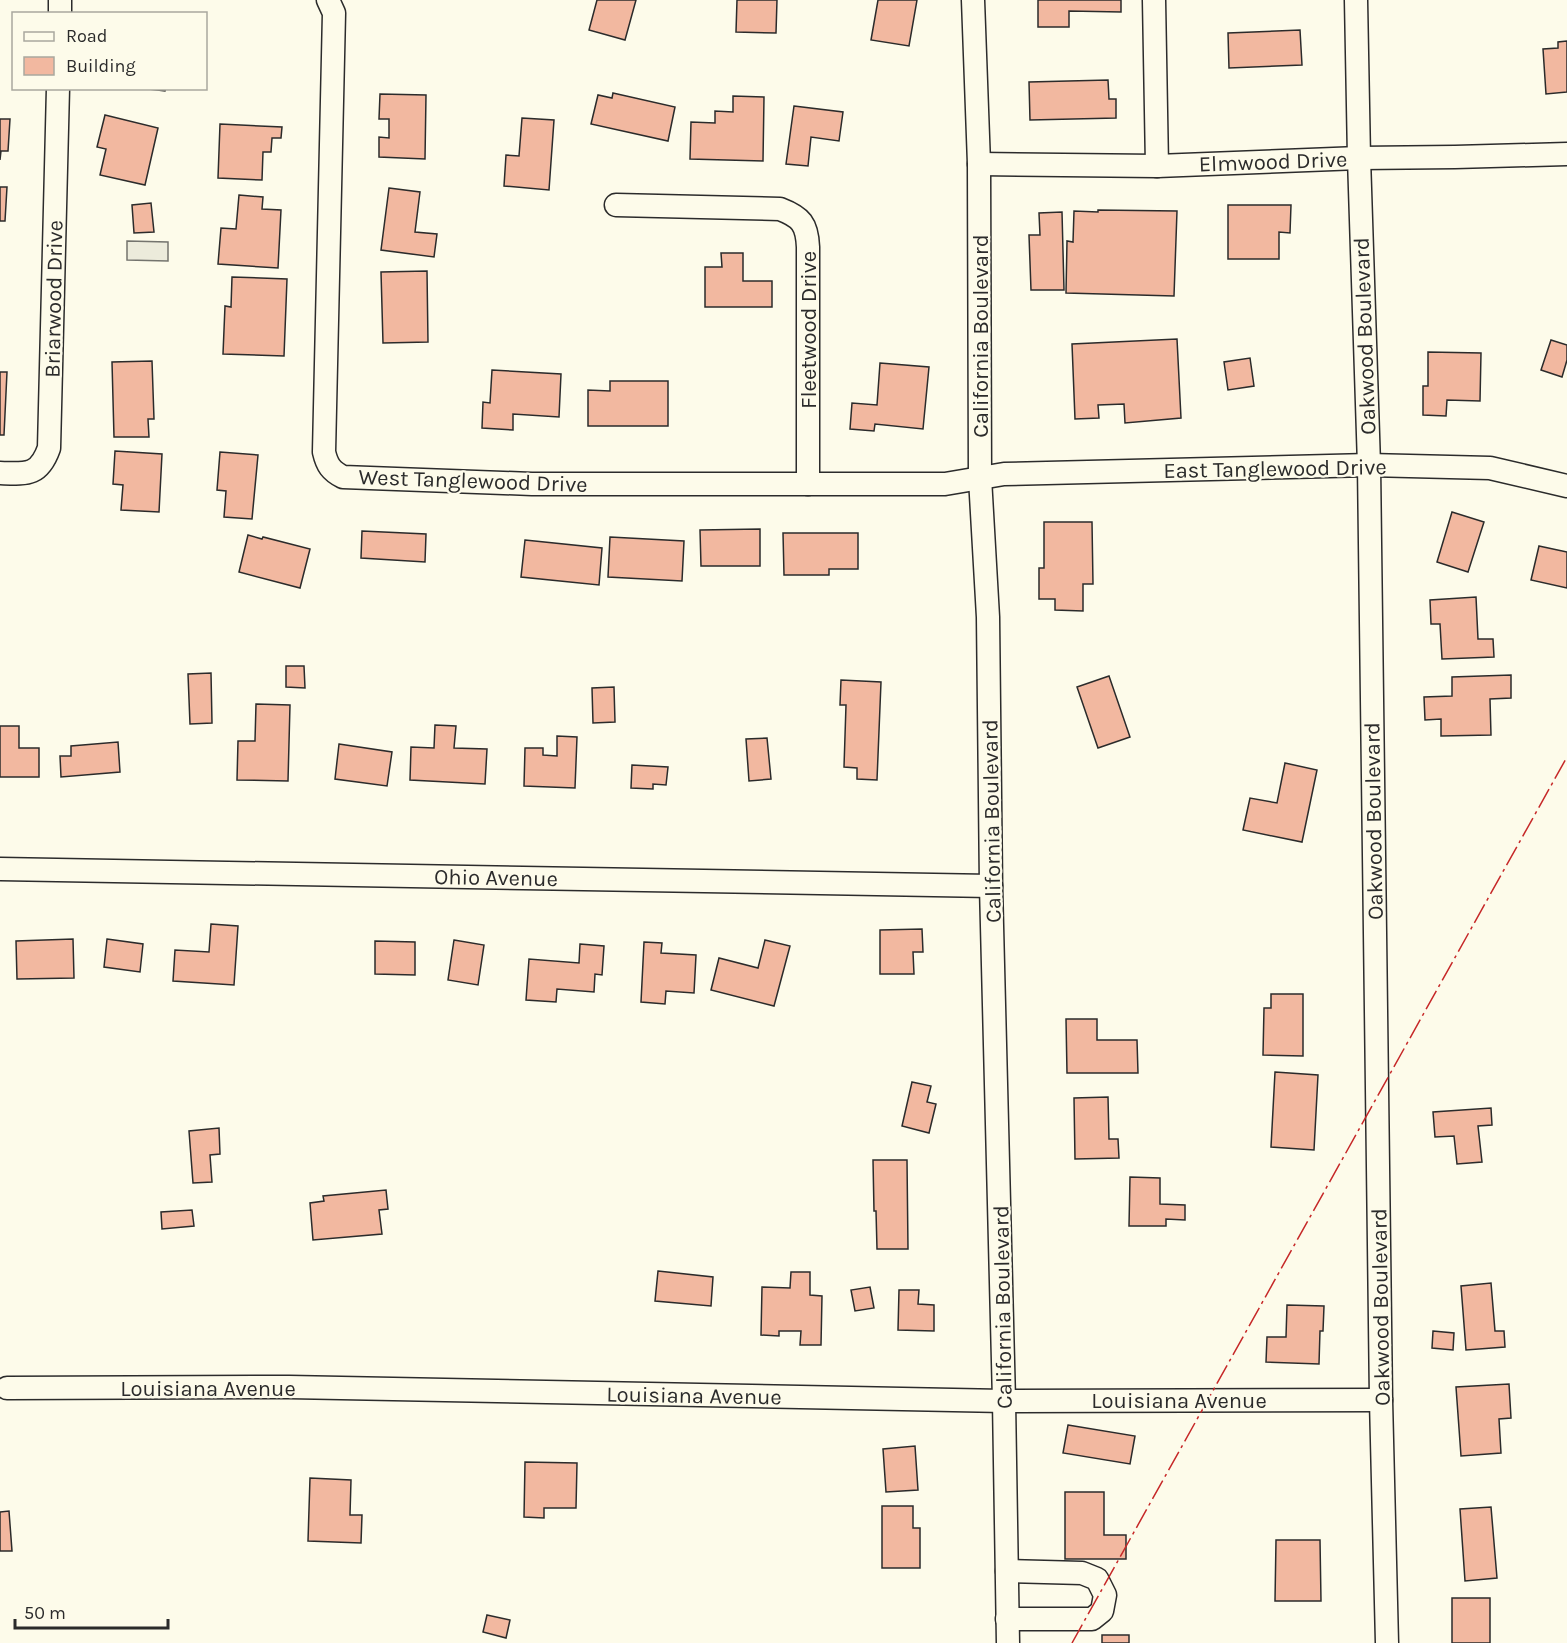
<svg xmlns="http://www.w3.org/2000/svg" width="1567" height="1643" viewBox="0 0 1567 1643" font-family="Karla,sans-serif">
	<style>
		.green { fill: #ecebdb; stroke: #74746e; stroke-width: 1.5 }
		.building { fill: #f2b8a0; stroke: #2b2b2b; stroke-width: 1.5 }
		.lines { fill: none; stroke-linecap: round; stroke-linejoin: round }
		.minor-casing { stroke: #2b2b2b; stroke-width: 25 }
		.minor { stroke: #fdfbea; stroke-width: 22 }
		.power { stroke: #c62828; stroke-width: 1.5; stroke-dasharray: 21 4.5 3 4.5; stroke-linecap: butt }
		.labels { text-anchor: middle; stroke-width: 4.5; stroke-linejoin: round; paint-order: stroke }
		.street-label { font-size: 22px; fill: #2b2b2b; stroke: #fdfbea }
	</style>
	<rect width="100%" height="100%" fill="#fdfbea"/>
	<path class="green" d="M127,241L168,242V261L127,260Z"/>
	<g class="building">
		<path d="M597,0H636L625,40L589,30Z"/>
		<path d="M737,0H777L776,33L736,32Z"/>
		<path d="M878,0H917L909,46L871,40Z"/>
		<path d="M1038,0H1121V12L1069,11V27H1038Z"/>
		<path d="M1300,30L1302,65L1229,68L1228,33Z"/>
		<path d="M1567,41V92L1546,94L1543,49L1558,48V42Z"/>
		<path d="M1108,80L1109,99H1116V118L1030,120L1029,82Z"/>
		<path d="M140,88H166L165,91Z"/>
		<path d="M613,93L675,107L668,141L591,124L598,95L612,98Z"/>
		<path d="M380,94L426,95L425,159L379,157V137L389,138V119H379Z"/>
		<path d="M733,96L764,97L763,161L690,159L691,122L715,123V111L733,112Z"/>
		<path d="M794,106L843,112L839,141L811,137L808,166L786,164Z"/>
		<path d="M105,115L158,128L145,185L100,175L106,149L97,147Z"/>
		<path d="M522,118L554,120L549,190L504,186L506,155L519,156Z"/>
		<path d="M0,119H10L8,151H1L0,160Z"/>
		<path d="M220,124L282,127L281,138H272L271,152H263L262,180L218,178Z"/>
		<path d="M0,187H7L5,221H0Z"/>
		<path d="M389,188L420,192L415,232L437,234L434,257L381,250Z"/>
		<path d="M239,195L263,197L262,209L281,210L278,268L218,264L221,228L236,229Z"/>
		<path d="M151,203L154,232L134,233L132,205Z"/>
		<path d="M1228,205H1291L1290,233L1279,232V259H1228Z"/>
		<path d="M1098,210L1177,211L1174,296L1066,293L1067,241L1073,242L1074,211L1098,212Z"/>
		<path d="M1062,212L1064,290H1031L1029,235H1040L1039,213Z"/>
		<path d="M721,253H743V281H772V307H705V267H722Z"/>
		<path d="M427,271L428,342L383,343L381,272Z"/>
		<path d="M232,277L287,279L284,356L223,354L225,306L231,307Z"/>
		<path d="M1177,339L1181,418L1125,423L1124,404L1098,405L1099,418L1075,419L1072,344Z"/>
		<path d="M1551,340L1567,345V360L1562,377L1541,370Z"/>
		<path d="M1428,352L1481,353L1480,401L1447,400L1446,416L1423,415V386H1428Z"/>
		<path d="M1250,358L1254,386L1228,390L1224,362Z"/>
		<path d="M152,361L154,419H148L149,437H114L112,362Z"/>
		<path d="M880,363L929,367L923,429L875,424L874,431L850,429L852,403L877,405Z"/>
		<path d="M492,370L561,374L559,417L513,414V430L482,428L483,402L490,403Z"/>
		<path d="M0,372H7L4,435H0Z"/>
		<path d="M610,381H668V426H588V390L610,391Z"/>
		<path d="M115,451L162,454L159,512L121,510L123,485L113,484Z"/>
		<path d="M220,452L258,455L252,519L224,517L226,491L217,490Z"/>
		<path d="M1452,512L1484,522L1468,572L1437,562Z"/>
		<path d="M1044,522H1092L1093,584H1083V611L1055,610V599H1039V568H1044Z"/>
		<path d="M760,529V566H701L700,530Z"/>
		<path d="M362,531L426,534L425,562L361,558Z"/>
		<path d="M783,533H858V569H829V575H784Z"/>
		<path d="M248,535L262,539L263,537L310,549L300,588L239,572Z"/>
		<path d="M610,537L684,541L682,581L608,577Z"/>
		<path d="M525,540L602,548L599,585L521,577Z"/>
		<path d="M1539,546L1567,552V588L1531,580Z"/>
		<path d="M1476,597L1478,639H1493L1494,657L1442,659L1440,624H1431L1430,600Z"/>
		<path d="M286,666H304L305,688L286,687Z"/>
		<path d="M211,673L212,723L190,724L188,674Z"/>
		<path d="M1511,675V698L1490,699L1491,735L1441,736V719L1425,720L1424,697L1452,696V677Z"/>
		<path d="M1109,676L1130,737L1098,748L1077,687Z"/>
		<path d="M841,680L881,682L877,780L857,779V768L844,767L846,705H840Z"/>
		<path d="M614,687L615,722L593,723L592,688Z"/>
		<path d="M256,704L290,705L288,781L237,780L238,741H255Z"/>
		<path d="M435,725L456,726L454,748L487,749L485,784L410,780L411,747L434,748Z"/>
		<path d="M0,726H19V748H39V777H0Z"/>
		<path d="M557,736L577,737L575,788L524,786L525,748H543V755L557,756Z"/>
		<path d="M767,738L771,779L749,781L746,739Z"/>
		<path d="M118,742L120,772L61,777L60,756H71V746Z"/>
		<path d="M339,744L392,752L387,786L335,779Z"/>
		<path d="M1285,763L1317,770L1302,842L1243,830L1250,798L1277,803Z"/>
		<path d="M632,765L668,767L666,785L653,784V789L631,788Z"/>
		<path d="M211,924L238,926L234,985L173,981L175,950L209,952Z"/>
		<path d="M922,929L923,952H913L914,974H880V930Z"/>
		<path d="M73,939L74,978L17,979L16,941Z"/>
		<path d="M107,939L143,944L140,972L104,967Z"/>
		<path d="M454,940L484,945L478,985L448,980Z"/>
		<path d="M765,940L790,946L774,1006L711,990L719,958L758,968Z"/>
		<path d="M375,941L415,942V975L375,974Z"/>
		<path d="M644,942L662,943L661,953L696,955L694,993L666,991L665,1004L641,1002Z"/>
		<path d="M580,944L604,946L602,975L595,974L594,992L557,989L556,1002L526,1000L529,959L579,963Z"/>
		<path d="M1271,994H1303V1056L1263,1055L1264,1008H1271Z"/>
		<path d="M1066,1019H1097V1040H1137L1138,1073H1067Z"/>
		<path d="M1275,1072L1318,1075L1314,1150L1271,1147Z"/>
		<path d="M912,1082L931,1086L927,1102L936,1104L929,1133L902,1126Z"/>
		<path d="M1108,1097L1109,1139H1118L1119,1158L1075,1159L1074,1098Z"/>
		<path d="M1491,1108L1492,1125L1478,1126L1482,1162L1457,1164L1454,1136L1435,1137L1433,1112Z"/>
		<path d="M219,1128L220,1154L210,1155L212,1182L193,1183L189,1131Z"/>
		<path d="M873,1160H907L908,1249H877L876,1211H874Z"/>
		<path d="M1130,1177L1160,1178V1204L1185,1205V1220L1166,1219V1226H1129Z"/>
		<path d="M386,1190L388,1209L379,1210L382,1234L313,1240L310,1203L324,1201L323,1196Z"/>
		<path d="M192,1210L194,1226L162,1229L161,1212Z"/>
		<path d="M658,1271L713,1277L711,1306L655,1301Z"/>
		<path d="M791,1272H810V1295L822,1296L821,1345H800L801,1331H779V1336L761,1335L762,1287L790,1288Z"/>
		<path d="M1491,1283L1495,1331H1504L1505,1347L1466,1350L1461,1286Z"/>
		<path d="M870,1287L874,1308L855,1311L851,1290Z"/>
		<path d="M899,1290H919L918,1304L934,1305V1331L898,1330Z"/>
		<path d="M1287,1305L1324,1306L1323,1331H1320L1319,1364L1266,1362L1267,1337H1286Z"/>
		<path d="M1433,1331L1454,1333L1453,1350L1432,1348Z"/>
		<path d="M1509,1384L1511,1418L1499,1419L1501,1453L1461,1456L1456,1387Z"/>
		<path d="M1068,1425L1135,1436L1130,1464L1063,1453Z"/>
		<path d="M915,1446L918,1490L886,1492L883,1449Z"/>
		<path d="M525,1462L577,1463L576,1508H544V1518L524,1517Z"/>
		<path d="M310,1478L351,1480L350,1515H362L361,1543L308,1541Z"/>
		<path d="M1065,1492H1104V1535H1126V1559H1065Z"/>
		<path d="M882,1506H913V1528H920V1568H882Z"/>
		<path d="M1491,1507L1497,1578L1465,1581L1460,1509Z"/>
		<path d="M9,1511L12,1551H0V1512Z"/>
		<path d="M1276,1540H1320L1321,1601H1275Z"/>
		<rect x="1452" y="1598" width="38" height="45"/>
		<path d="M487,1615L510,1620L506,1638L483,1632Z"/>
		<rect x="1102" y="1635" width="27" height="8"/>
	</g>
	<g class="lines">
		<g class="minor-casing">
			<g id="minor">
				<path d="M328,0L334,13L324,452C327,465 331,471 343,477L532,484H945L1004,474L1369,465L1490,468L1567,486"/>
				<path d="M973,0L979,164L980,478L988,617L991,886L1004,1401L1008,1643"/>
				<path d="M1154,0L1157,166"/>
				<path d="M1356,0L1359,158L1369,465L1381,1400L1387,1643"/>
				<path d="M60,14V0"/>
				<path d="M979,164L1157,166L1359,158L1455,157L1567,154"/>
				<path d="M616,205L780,209C801,217 807,224 808,247V484"/>
				<path d="M0,473C27,474 39,476 49,448L58,88"/>
				<path d="M0,869L991,886"/>
				<path d="M7,1388L289,1387L1004,1401L1381,1400"/>
				<path d="M1007,1571L1082,1573L1097,1579L1105,1595L1102,1611L1092,1619H1007"/>
			</g>
		</g>
		<use href="#minor" class="minor"/>
		<path class="power" d="M1072,1643L1567,757"/>
	</g>
	<g class="labels">
		<g class="street-label">
			<text transform="translate(1273 161) rotate(-2)" y="8">Elmwood Drive</text>
			<text transform="translate(53 299) rotate(-89)" y="8">Briarwood Drive</text>
			<text transform="translate(808 330) rotate(-90)" y="8">Fleetwood Drive</text>
			<text transform="translate(980 336) rotate(-90)" y="8">California Boulevard</text>
			<text transform="translate(1364 336) rotate(-92)" y="8">Oakwood Boulevard</text>
			<text transform="translate(1275 468) rotate(-1)" y="8">East Tanglewood Drive</text>
			<text transform="translate(473 480) rotate(2)" y="8">West Tanglewood Drive</text>
			<text transform="translate(991 821) rotate(-91)" y="8">California Boulevard</text>
			<text transform="translate(1373 821) rotate(-91)" y="8">Oakwood Boulevard</text>
			<text transform="translate(496 877) rotate(1)" y="8">Ohio Avenue</text>
			<text transform="translate(1002 1307) rotate(-91)" y="8">California Boulevard</text>
			<text transform="translate(1380 1307) rotate(-91)" y="8">Oakwood Boulevard</text>
			<text x="208" y="1396">Louisiana Avenue</text>
			<text transform="translate(694 1395) rotate(1)" y="8">Louisiana Avenue</text>
			<text x="1179" y="1408">Louisiana Avenue</text>
		</g>
	</g>
	<rect x="12" y="12" width="195" height="78" fill="#fdfbea" stroke="#a9a89e" stroke-width="1.5"/>
	<rect x="24" y="32" width="30" height="9" fill="#fdfbea" stroke="#a9a89e" stroke-width="1.5"/>
	<text x="66" y="42" font-size="18" fill="#2b2b2b">Road</text>
	<rect x="24" y="57" width="30" height="18" fill="#f2b8a0" stroke="#a9a89e" stroke-width="1.5"/>
	<text x="66" y="72" font-size="18" fill="#2b2b2b">Building</text>
	<path d="M15 1619v9h153v-9" fill="none" stroke="#2b2b2b" stroke-width="3"/>
	<text x="24" y="1619" font-size="18" fill="#2b2b2b" stroke="#fdfbea" stroke-width="4.5" paint-order="stroke">50 m</text>
</svg>
